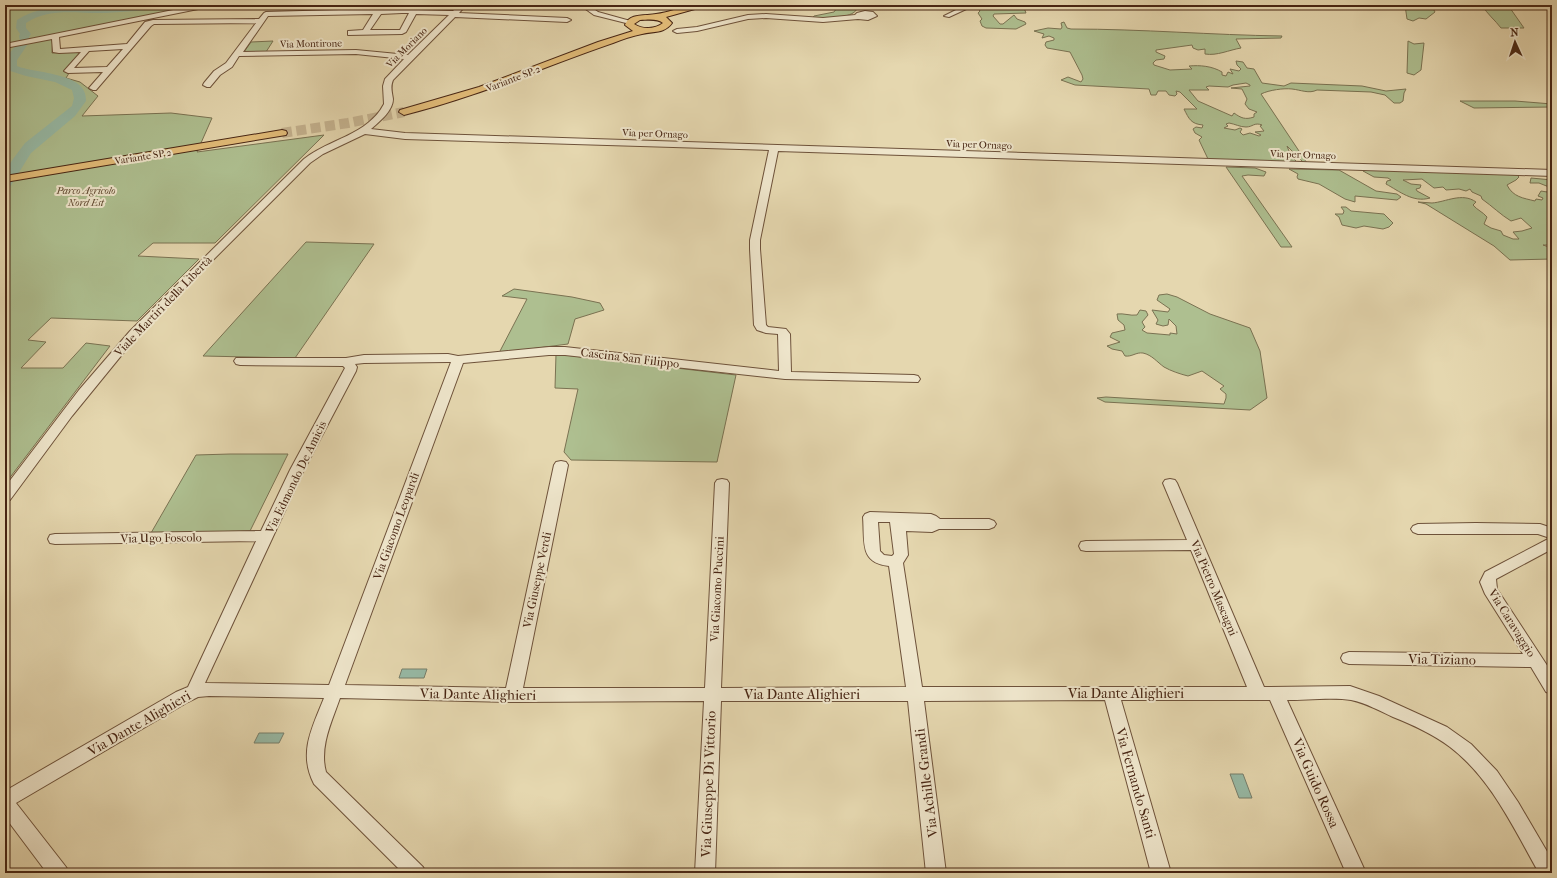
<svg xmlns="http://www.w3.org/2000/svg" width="1557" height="878" viewBox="0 0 1557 878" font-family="'IM FELL French Canon',serif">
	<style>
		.green { fill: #aebf90; stroke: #7a7252; fill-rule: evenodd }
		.water { fill: #97baa6; stroke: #777e6b }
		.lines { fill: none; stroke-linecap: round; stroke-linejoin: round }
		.river { fill: #97baa6; fill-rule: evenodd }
		.major-tunnel { stroke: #c5b390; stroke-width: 10; stroke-dasharray: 10 4.5; stroke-linecap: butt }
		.minor-casing { stroke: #6e523a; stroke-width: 2 }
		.major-casing { stroke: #472513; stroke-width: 2 }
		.minor { fill: #eee5cb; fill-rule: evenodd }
		.major { fill: #e2bc78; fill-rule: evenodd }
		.labels { text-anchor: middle; stroke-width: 4; stroke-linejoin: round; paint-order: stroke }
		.far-street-label { font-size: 10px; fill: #472513; stroke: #eee5cb }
		.far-park-label { font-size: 10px; font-style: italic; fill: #5c442c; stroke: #eee5cb }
		.street-label { font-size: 12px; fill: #472513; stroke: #eee5cb }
		.near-street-label { font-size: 14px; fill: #472513; stroke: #eee5cb }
	</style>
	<rect width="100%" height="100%" fill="#e5d7af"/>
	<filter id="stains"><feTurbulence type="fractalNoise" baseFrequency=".005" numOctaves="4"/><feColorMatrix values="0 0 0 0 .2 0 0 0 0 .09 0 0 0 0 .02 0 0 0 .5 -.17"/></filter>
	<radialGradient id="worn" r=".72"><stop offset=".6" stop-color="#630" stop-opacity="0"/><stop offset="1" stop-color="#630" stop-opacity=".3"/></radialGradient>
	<g class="green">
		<path d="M22,5H204L53,36L52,53L83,51L66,78L80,82L98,96L82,116L171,113L212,118L197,152L324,135L215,243H153L138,256L199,259L137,321L51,318L28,340L46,342L21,368H63L86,343L110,346L5,484V8Z"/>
		<path d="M839,5H856L857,9C852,19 822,19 812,18L814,16L834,12Z"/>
		<path d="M985,5H1018L1024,8L1026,13L994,14L993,16L1000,24H1003L1014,15L1017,19L1025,22L1026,24L1016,29L986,28L982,26L980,21L982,19L978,13L980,11L977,6Z"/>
		<path d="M1405,5H1431L1435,12L1426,19L1419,18L1413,21L1407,19Z"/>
		<path d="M1482,5H1505L1510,8L1524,28H1501C1495,20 1487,14 1482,5Z"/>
		<path d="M1064,22L1067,28L1071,29C1142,29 1212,35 1282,36L1281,38L1236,39L1241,48C1229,50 1217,56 1205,54V49L1198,50L1193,48L1192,45L1156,50V52L1165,56L1164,59L1156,60L1153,63L1154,65L1170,70L1192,69L1189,66C1200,65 1212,66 1222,72V75L1226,76L1228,72L1233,74L1230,69L1239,71L1241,69L1237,65L1236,61L1243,62L1247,68L1254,69L1262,83L1284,86L1291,83L1362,86L1386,91L1406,89L1404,93L1403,101L1400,103H1394L1385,95L1371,92L1317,90C1309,94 1301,90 1292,89C1284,88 1269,90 1261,94L1307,163L1303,162L1287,146L1291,156L1296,161L1294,163L1208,159L1199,140L1202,137L1195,133L1193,129L1196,127L1202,128L1203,125C1191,124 1189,119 1184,109H1197L1180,92L1176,91L1177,94L1175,96L1169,95L1166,91H1158L1156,95H1151L1149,89L1075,85L1061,80L1068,77L1081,82L1083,79L1082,75L1070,52L1047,48L1045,45L1046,42L1054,40V38L1049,36L1042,38L1044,34L1034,31L1048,28L1061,29L1062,27L1061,23ZM1246,83L1250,85V86L1231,88L1242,89L1247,99L1245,104L1249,109L1257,112L1254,114V117C1245,120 1241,118 1234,113L1232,116L1198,101L1189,90H1209L1206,87L1209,86L1228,87L1233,85ZM1229,123C1235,124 1240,127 1246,127C1253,127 1254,122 1262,125L1260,126L1264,131L1255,132L1261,135L1259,136L1250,133L1243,135L1240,132L1242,129L1240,128L1235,130L1224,128L1228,126L1226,124Z"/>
		<path d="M273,41L266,52H244L251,42Z"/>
		<path d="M1408,41L1414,44L1424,43L1421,70L1414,75L1407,73Z"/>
		<path d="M1460,101H1515L1552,104V107L1474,108Z"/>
		<path d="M1226,167L1255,168L1266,172L1264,176L1248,175L1242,176L1292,247H1281Z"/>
		<path d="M1289,169L1339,170L1376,191L1397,194L1401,197L1397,200L1355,196V202L1345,199L1319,184L1298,179L1297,177L1298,174Z"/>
		<path d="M1375,169L1515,173L1519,177L1516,180L1507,185C1513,197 1523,198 1535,201L1536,199L1542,200L1543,198L1538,196L1541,191L1547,192L1549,187L1539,183H1530L1531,178L1552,180V211H1550L1548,216L1552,217V245H1543L1552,248V259L1510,260L1494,246L1426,204L1418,202C1423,202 1427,203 1432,203C1446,202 1462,192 1476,202L1473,205C1477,210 1483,212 1487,217L1484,224L1491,228L1501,231L1503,235L1513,239H1519L1513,232L1522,231L1532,228L1521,218L1511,221C1501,215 1492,206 1482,199L1481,196L1472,192L1470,189L1466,191L1459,189L1446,190L1443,187L1434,188L1422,179L1403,180L1411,184L1421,185L1420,188L1416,189L1417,191L1430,198C1413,203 1399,191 1386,184L1387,181L1391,180L1388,178L1374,177L1363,171Z"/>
		<path d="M1341,207H1346L1351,211L1384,214L1393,223L1389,227L1383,229L1364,226L1356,228L1342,225L1339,217L1335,214H1343L1344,211Z"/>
		<path d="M306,242L374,244L295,358L203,356Z"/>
		<path d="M514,289L572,297L600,303L604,310L575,319L568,344L499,353L527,299L502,296Z"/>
		<path d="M1167,294L1177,297L1210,314L1250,328L1260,351L1267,398L1250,410L1105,402L1097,398L1106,397L1224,404L1226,398V394L1220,389L1224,386L1202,371L1188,376C1180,374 1171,371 1164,367C1157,362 1152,355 1143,353C1136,352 1132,357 1125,356L1122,351L1112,349L1107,346L1120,342L1110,337L1112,333L1125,330L1124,325L1118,320L1117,314C1124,313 1130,316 1137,315L1140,310L1146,311L1148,315L1142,322L1145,327L1142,330L1147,333L1170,335V333L1177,334L1176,326L1169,319L1168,325L1163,326L1156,324L1158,320L1152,310L1168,312L1170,309L1157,300L1159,295Z"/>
		<path d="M556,354L736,375L717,462L571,460L564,452L578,389L555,388Z"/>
		<path d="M230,454H288L250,531L151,533L196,455Z"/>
	</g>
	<g class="water">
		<path d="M402,669H427L424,678H399Z"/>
		<path d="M259,733H284L279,743H254Z"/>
		<path d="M1230,774H1243L1252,798H1239Z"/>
	</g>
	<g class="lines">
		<path class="river" d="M134,5H172L167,8C146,10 126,12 105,13C78,14 50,7 26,23V28L31,34L29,37L30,41L17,60V66C36,74 88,72 86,101L75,116L31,153L10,187L5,188V171L13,159L25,143L72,106L74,98L72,90L55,82L26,76L7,70C1,60 13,49 20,41L19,36L20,34L16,28L17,20C42,4 68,7 96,7C109,7 121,6 134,5Z"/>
		<path class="major-tunnel" d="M282,133L348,123L404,112"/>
		<g class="minor-casing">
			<g id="minor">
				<path d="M198,5H211L208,7L59,37L60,49L127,44L145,22L153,20L259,19L264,13L266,12L376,9L379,5H385L383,9L453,11L459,5H466L459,13L567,18L571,20L567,22L455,17L393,80C390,87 392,92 393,99C393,111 379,122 371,129L405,133L1552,170V176L778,151L760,240V249L766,325L768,327L786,329L790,334L791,372L914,375L918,376L920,379L918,382L785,379L565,355H549L463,363L345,685L506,688L554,465L556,462L561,461L566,462L568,465L523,688H705L715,483L717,480L722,479L727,480L729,483L721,688L906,687L889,566C859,563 865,542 863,517L865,514L870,512L931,514L936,516L940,519H989L994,521L996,524L994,527L989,529H939L932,532L906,531L908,555L903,563L922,687H1247L1191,550L1086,551L1081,550L1079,546L1081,542L1086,541L1187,540L1163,483L1165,480L1170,479L1175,480L1177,483L1264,687L1350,686L1379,696L1447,727L1471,744L1497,771L1518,802L1552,860V873H1539C1514,829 1491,778 1450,747C1433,734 1413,725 1393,717C1380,711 1366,703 1351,700C1334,697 1305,700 1287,700L1366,873H1346L1270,700H1121L1171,873H1151L1105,700L924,701L946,873H926L908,701H721L715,873H695L704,701L513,702L340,698C332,721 319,747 326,772L423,867L426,873H403L314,784C298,753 312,728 324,698L209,696L198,697L188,702L16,803L66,867L69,873H47L5,817V791L176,692L188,687L256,541L55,544L50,543L48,539L50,535L55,534L261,531L290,470L345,368L343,366L240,365L236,364L234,361L236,358H346L364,355L448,354L458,356L549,347H565L779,371L778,334L766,333L757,330L754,325L750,249V240L769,150L405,139L365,134L323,154L310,163L138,335L72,416L10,500L5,502V487L79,390L130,331L304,159C329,139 368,135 384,104L383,86L385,79L404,59L356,54L239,56L232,67L220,75L210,87H207L203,85L204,83L214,71L226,63L256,23L154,24L151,26L96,90H93L89,88L103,72L68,73L64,71L81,52L59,53L53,52L52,39L5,48V44ZM402,13H409L400,30H370L381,14ZM373,14L363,30L348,31V35L402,34L406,32L416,14L449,15L408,55L356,50L243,52L268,16ZM123,49L107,67L74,68L89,51ZM448,362H451L329,685L205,683L304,470L356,371L357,367L355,364L364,363ZM878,522H890L894,554L892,556L884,555L880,551Z"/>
				<path d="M580,5H588L598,12L634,22L630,24L594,15Z"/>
				<path d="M966,5H975L949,17L944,16Z"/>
				<path d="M865,11L873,12L877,16L868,20L858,19L823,22L766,18L748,19L697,31L677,33L673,31L677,29L697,27L748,15L766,14L823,18L855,15L857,13Z"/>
				<path d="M1476,523L1540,524L1552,528V549L1496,579L1497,589L1552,673V694L1546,692L1531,667L1349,664L1343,662L1341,658L1343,654L1349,652L1523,654L1485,594L1480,582L1485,572L1550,538L1538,534H1418L1413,532L1411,529L1413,526L1418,524Z"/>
			</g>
		</g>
		<g class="major-casing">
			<g id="major">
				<path d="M690,5H703L702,7L666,17L672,23C664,34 654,31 642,34C632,36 623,39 613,43C542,67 478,97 404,115L399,112L400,110L479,87L598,42L633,31L625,25C629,13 646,16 656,14C667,13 679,8 690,5ZM640,20C647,20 657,18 663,23C655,29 643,30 634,24Z"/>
				<path d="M282,130L286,131L287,133L286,135L5,182V176Z"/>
			</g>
		</g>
		<use href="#minor" class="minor"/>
		<use href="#major" class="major"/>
	</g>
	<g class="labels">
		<g class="far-street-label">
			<text transform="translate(311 43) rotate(-1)" y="4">Via Montirone</text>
			<text transform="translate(406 47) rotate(-45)" y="4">Via Moriano</text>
			<text transform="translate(513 78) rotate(-21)" y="4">Variante SP 2</text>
			<text transform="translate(655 133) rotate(2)" y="4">Via per Ornago</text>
			<text transform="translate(979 144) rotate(2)" y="4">Via per Ornago</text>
			<text transform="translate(1303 154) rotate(2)" y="4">Via per Ornago</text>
			<text transform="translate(143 156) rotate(-9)" y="4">Variante SP 2</text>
		</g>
		<g class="far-park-label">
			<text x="86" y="194">Parco Agricolo<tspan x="86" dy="12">Nord Est</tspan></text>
		</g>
		<g class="street-label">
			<text transform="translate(163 306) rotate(-46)" y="4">Viale Martiri della Libertà</text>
			<text transform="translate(630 358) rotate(7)" y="4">Cascina San Filippo</text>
			<text transform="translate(296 477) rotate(-64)" y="4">Via Edmondo De Amicis</text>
			<text transform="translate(396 526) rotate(-70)" y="4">Via Giacomo Leopardi</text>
			<text transform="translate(161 538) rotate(-1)" y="4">Via Ugo Foscolo</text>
			<text transform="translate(537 580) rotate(-78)" y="4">Via Giuseppe Verdi</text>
			<text transform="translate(1214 588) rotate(67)" y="4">Via Pietro Mascagni</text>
			<text transform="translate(717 589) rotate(-87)" y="4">Via Giacomo Puccini</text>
			<text transform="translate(1512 623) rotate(58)" y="4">Via Caravaggio</text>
		</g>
		<g class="near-street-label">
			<text transform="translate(1442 659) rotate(1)" y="5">Via Tiziano</text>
			<text x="1126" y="698">Via Dante Alighieri</text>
			<text transform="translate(478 694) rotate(1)" y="5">Via Dante Alighieri</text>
			<text x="802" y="699">Via Dante Alighieri</text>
			<text transform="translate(139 723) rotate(-30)" y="5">Via Dante Alighieri</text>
			<text transform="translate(926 783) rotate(-97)" y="5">Via Achille Grandi</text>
			<text transform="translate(1136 783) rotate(74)" y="5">Via Fernando Santi</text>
			<text transform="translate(1316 783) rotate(66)" y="5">Via Guido Rossa</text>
			<text transform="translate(708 784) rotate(-88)" y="5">Via Giuseppe Di Vittorio</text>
		</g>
	</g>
	<rect width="1557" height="878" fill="none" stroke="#e5d7af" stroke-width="20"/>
	<rect x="6" y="6" width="1545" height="866" fill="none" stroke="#472513" stroke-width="2"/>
	<rect x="10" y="10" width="1537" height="858" fill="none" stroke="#472513"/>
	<g transform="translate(1515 42) rotate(357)" stroke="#eee5cb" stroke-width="3" paint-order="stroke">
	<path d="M0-3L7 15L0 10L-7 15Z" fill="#472513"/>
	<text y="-6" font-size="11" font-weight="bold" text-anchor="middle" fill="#472513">N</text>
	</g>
	<rect width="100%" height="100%" filter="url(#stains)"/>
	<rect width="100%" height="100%" fill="url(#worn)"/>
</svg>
